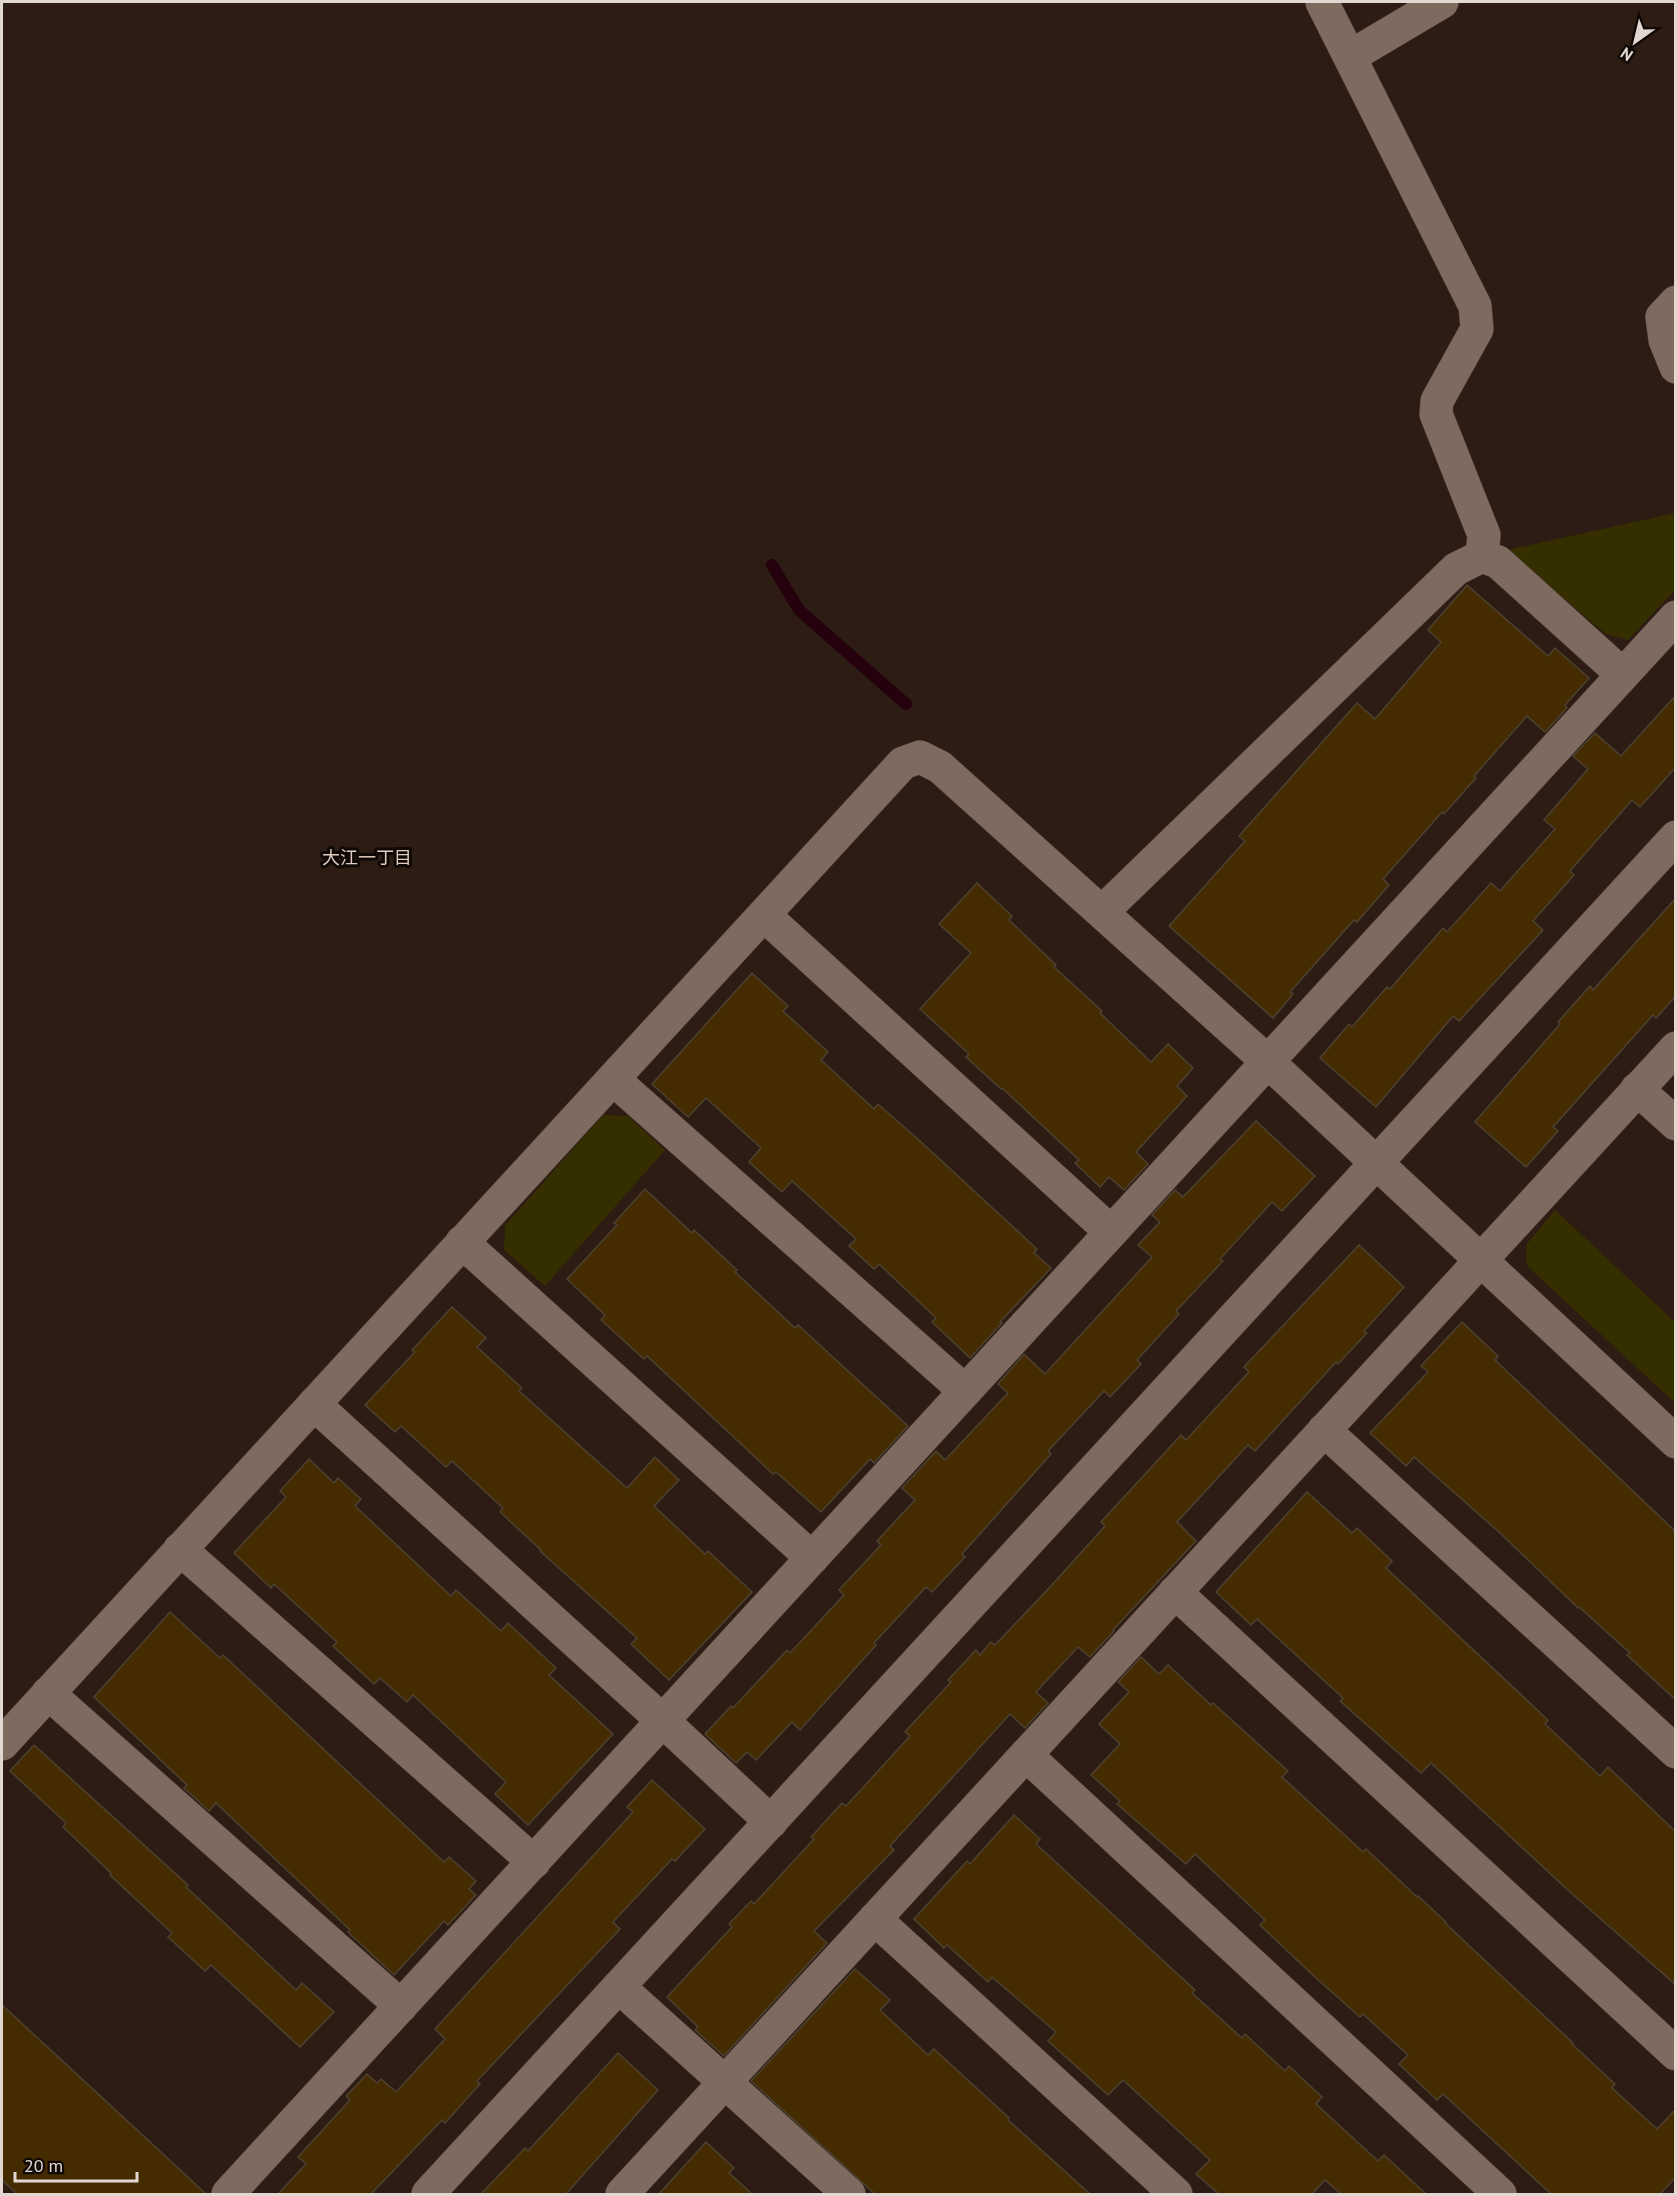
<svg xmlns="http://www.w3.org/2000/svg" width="1677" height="2196" viewBox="0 0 1677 2196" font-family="'PT Sans','Noto Sans JP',sans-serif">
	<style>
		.green { fill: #352f00 }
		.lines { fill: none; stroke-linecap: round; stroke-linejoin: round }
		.stream { stroke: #25000d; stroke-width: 12 }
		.building { fill: #442c00; stroke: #4d4232; stroke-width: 1.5 }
		.minor-casing { stroke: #453833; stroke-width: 34 }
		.tertiary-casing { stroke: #453833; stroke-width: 34 }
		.minor { stroke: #7e6a5f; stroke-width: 33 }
		.tertiary { stroke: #7e6a5f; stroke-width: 33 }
		.labels { text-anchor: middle; stroke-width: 6; stroke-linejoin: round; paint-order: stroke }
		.neighbourhood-label { font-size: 18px; fill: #e0cbbe; stroke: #0f0805 }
	</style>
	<rect width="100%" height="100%" fill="#2c1c13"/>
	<g class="green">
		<path d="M1675,513V590L1628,640L1606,634L1507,550Z"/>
		<path d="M603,1115L628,1116L665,1150L545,1286L504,1250L505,1226Z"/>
		<path d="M1555,1210L1675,1322V1403L1527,1266L1526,1245Z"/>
	</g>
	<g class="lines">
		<path class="stream" d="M772,565L799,610L906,704"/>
	</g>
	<g class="building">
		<path d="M1467,585L1548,656L1555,648L1589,678L1565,705L1567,708L1545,732L1527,716L1474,776L1476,778L1444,814L1442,812L1383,879L1389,885L1357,922L1354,920L1290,992L1293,994L1273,1018L1169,926L1245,841L1239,836L1357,703L1375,719L1441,642L1428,630Z"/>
		<path d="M1676,695V767L1640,807L1632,800L1570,871L1574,875L1533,921L1543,930L1459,1021L1453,1016L1376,1107L1320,1058L1349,1024L1352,1027L1387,987L1390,989L1443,928L1447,932L1491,883L1500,891L1555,829L1544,820L1588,769L1573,756L1595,733L1621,756Z"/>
		<path d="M977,883L1012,916L1009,920L1056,965L1054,967L1102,1011L1100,1013L1151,1062L1168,1044L1193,1068L1177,1086L1187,1096L1136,1152L1148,1164L1124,1190L1109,1177L1100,1187L1075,1163L1079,1160L1002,1088L1001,1089L966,1057L969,1054L920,1009L971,953L939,924Z"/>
		<path d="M1676,898V996L1656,1018L1653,1015L1553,1127L1558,1131L1526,1167L1475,1122L1560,1024L1558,1022L1590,986L1593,990Z"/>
		<path d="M752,973L788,1006L783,1011L828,1052L821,1060L874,1109L878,1104L920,1141L1037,1249L1034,1253L1051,1268L1000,1322L1002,1323L970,1358L932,1322L936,1318L879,1264L874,1269L849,1246L856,1239L792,1181L782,1192L749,1162L761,1148L706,1098L688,1117L652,1084Z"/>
		<path d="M1256,1121L1315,1176L1282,1211L1272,1202L1220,1259L1223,1261L1176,1311L1179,1314L1137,1360L1141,1364L1110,1397L1104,1391L1048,1451L1051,1454L962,1554L965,1557L932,1592L926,1587L874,1643L876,1645L800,1730L792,1722L756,1760L747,1752L736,1763L705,1734L731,1706L733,1708L787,1650L790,1653L844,1595L839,1590L881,1545L877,1541L915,1500L902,1488L936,1451L945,1460L1008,1393L998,1384L1024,1354L1045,1374L1152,1257L1138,1245L1160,1222L1152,1215L1175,1190L1183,1197Z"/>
		<path d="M645,1189L692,1233L694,1230L737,1270L735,1272L795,1328L798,1325L908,1426L874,1463L870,1459L821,1512L776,1472L773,1474L647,1356L644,1359L601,1320L605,1315L567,1279L617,1225L614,1223Z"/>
		<path d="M1359,1245L1404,1287L1364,1331L1367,1333L1338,1364L1336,1362L1255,1451L1248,1445L1177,1522L1196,1541L1113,1630L1114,1631L1090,1657L1078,1647L1036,1692L1048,1703L1025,1728L1010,1714L890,1846L894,1850L814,1931L827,1943L724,2056L695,2030L698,2027L667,1997L732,1927L729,1924L751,1901L754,1904L814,1839L811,1837L842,1803L846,1806L910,1736L905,1732L951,1682L948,1680L976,1650L980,1655L991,1642L995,1645L1051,1586L1105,1526L1101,1522L1181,1435L1186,1440L1249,1372L1244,1367Z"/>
		<path d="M452,1307L486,1338L477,1347L522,1388L519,1391L627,1488L655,1457L679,1480L654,1506L705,1554L708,1551L752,1592L669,1680L631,1644L637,1638L540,1551L541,1550L500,1512L503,1508L452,1461L446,1467L401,1426L395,1432L365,1405L415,1352L412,1350Z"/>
		<path d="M1462,1322L1498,1356L1495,1360L1676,1532V1700L1627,1655L1630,1653L1579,1607L1578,1608L1499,1532L1414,1457L1406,1466L1370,1433L1428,1372L1421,1366Z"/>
		<path d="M309,1459L334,1483L338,1478L361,1499L355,1506L451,1596L456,1590L501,1631L508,1623L556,1668L549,1675L613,1734L528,1825L495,1794L506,1782L413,1695L407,1702L380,1678L374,1684L333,1646L337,1642L274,1584L271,1588L234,1553L286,1497L280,1491Z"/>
		<path d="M1307,1492L1352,1533L1357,1528L1392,1561L1386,1568L1548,1720L1545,1724L1600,1776L1608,1767L1676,1832V1985L1570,1892L1431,1763L1421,1773L1340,1701L1343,1698L1257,1619L1251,1625L1216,1592Z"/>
		<path d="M170,1612L220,1658L223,1655L444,1862L449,1857L476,1881L469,1889L476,1895L448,1925L444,1921L394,1975L348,1932L350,1930L216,1803L209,1811L184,1788L187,1785L94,1697Z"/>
		<path d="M1141,1657L1159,1674L1168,1665L1211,1705L1213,1703L1288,1771L1282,1777L1363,1852L1366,1849L1417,1897L1418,1896L1446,1922L1445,1923L1573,2043L1572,2044L1615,2084L1612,2088L1657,2129L1676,2109V2177L1660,2194H1551L1443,2094L1437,2100L1399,2064L1408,2055L1363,2014L1360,2017L1316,1978L1260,1925L1265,1920L1195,1854L1186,1864L1117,1804L1120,1801L1091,1775L1120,1744L1099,1724L1129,1692L1118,1682Z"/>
		<path d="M34,1745L188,1885L186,1887L296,1990L302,1983L334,2012L300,2047L211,1965L205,1971L168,1937L172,1933L110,1875L111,1873L63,1827L66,1823L10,1771Z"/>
		<path d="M652,1780L705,1829L675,1861L672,1859L613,1922L620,1929L477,2081L480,2084L445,2123L442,2120L371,2194H278L306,2164L298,2157L350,2100L346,2096L367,2074L377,2083L381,2079L396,2092L445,2039L435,2029L633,1812L627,1807Z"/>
		<path d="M1014,1815L1040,1839L1036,1844L1195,1990L1192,1993L1242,2038L1245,2034L1285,2071L1289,2066L1322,2097L1316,2104L1378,2161L1384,2155L1426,2194H1341L1325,2180L1312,2194H1219L1196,2174L1210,2160L1123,2080L1108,2095L1048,2041L1056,2032L992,1977L988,1982L947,1945L944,1948L914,1919L967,1861L970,1864Z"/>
		<path d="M855,1969L890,2000L880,2010L928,2055L934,2049L1009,2118L1008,2120L1090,2194H875L751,2081Z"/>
		<path d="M2,2005L163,2154L206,2194H17L2,2180Z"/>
		<path d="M618,2053L658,2090L566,2194H481L525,2148L528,2151Z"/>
		<path d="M706,2142L734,2168L729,2173L752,2194H659Z"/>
	</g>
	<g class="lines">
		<g class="minor-casing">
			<g id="minor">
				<path d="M1322,2L1475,306L1477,329L1437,401L1436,414L1484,535L1482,556"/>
				<path d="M1351,56L1442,2"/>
				<path d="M1676,302L1662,317L1665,340L1676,367"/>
				<path d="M1102,912L1456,569L1482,556L1498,562L1622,674"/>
				<path d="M764,915L1111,1232"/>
				<path d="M613,1079L965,1391"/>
				<path d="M1637,1089L1676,1124"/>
				<path d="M462,1242L812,1558"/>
				<path d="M314,1404L663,1721L771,1822"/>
				<path d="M1324,1430L1676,1752"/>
				<path d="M180,1549L534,1862"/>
				<path d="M1175,1592L1676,2054"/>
				<path d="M48,1693L401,2006"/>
				<path d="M2,1744L903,763L920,757L940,767L1267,1061L1676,1442"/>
				<path d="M1026,1755L1500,2194"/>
				<path d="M875,1919L1176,2194"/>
				<path d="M619,1987L849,2194"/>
				<path d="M228,2194L1676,617"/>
				<path d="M622,2194L1676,1048"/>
			</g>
		</g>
		<g class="tertiary-casing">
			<path id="tertiary" d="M428,2194L1676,837"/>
		</g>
		<use href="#minor" class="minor"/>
		<use href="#tertiary" class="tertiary"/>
	</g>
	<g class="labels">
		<g class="neighbourhood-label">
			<text x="367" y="864">大江一丁目</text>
		</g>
	</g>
	<rect width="1677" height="2196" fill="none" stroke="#e2d7d1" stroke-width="6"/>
	<g transform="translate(1635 42) rotate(214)" stroke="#0f0805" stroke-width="4.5" paint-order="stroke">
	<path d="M0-4.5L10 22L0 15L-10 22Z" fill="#e2d7d1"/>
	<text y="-9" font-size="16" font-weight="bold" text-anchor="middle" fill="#e2d7d1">N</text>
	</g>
	<path d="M15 2172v9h122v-9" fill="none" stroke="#e2d7d1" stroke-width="3"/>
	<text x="24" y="2172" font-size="18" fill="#e2d7d1" stroke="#0f0805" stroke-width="4.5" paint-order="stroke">20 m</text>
</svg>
